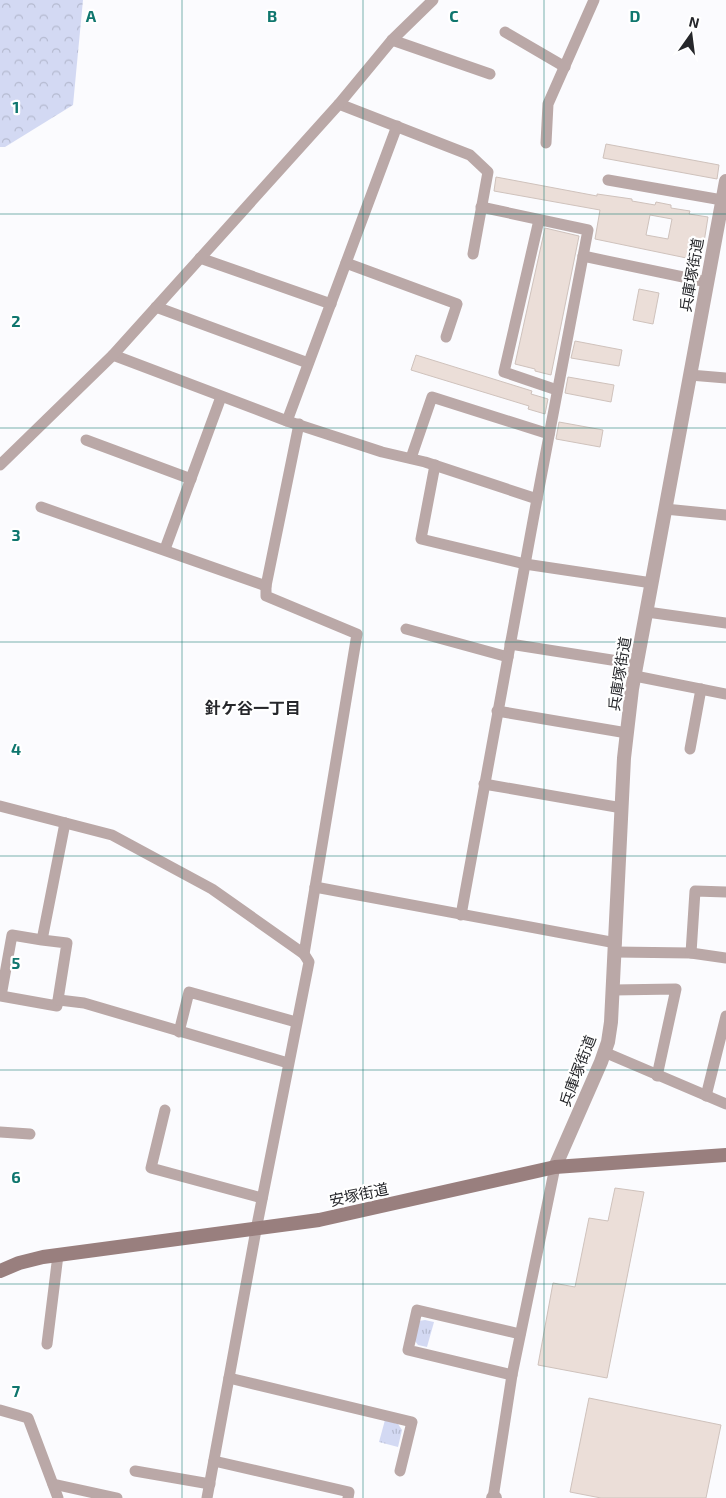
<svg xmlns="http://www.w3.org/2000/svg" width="726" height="1498" viewBox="0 0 726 1498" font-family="'Exo 2','Noto Sans JP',sans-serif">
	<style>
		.grass { fill: url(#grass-tufts) }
		.forest { fill: url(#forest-crowns) }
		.building { fill: #ebded8; stroke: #cfc2bc; fill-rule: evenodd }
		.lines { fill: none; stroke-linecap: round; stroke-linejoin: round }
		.minor { stroke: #baa8a7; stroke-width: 11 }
		.tertiary { stroke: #baa8a7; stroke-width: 14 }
		.secondary { stroke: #997f7e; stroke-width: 14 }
		.grid { fill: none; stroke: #0f766e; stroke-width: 1; stroke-opacity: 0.55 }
		.labels { text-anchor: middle; stroke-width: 4.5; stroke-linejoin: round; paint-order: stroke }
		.street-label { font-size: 15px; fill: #26272b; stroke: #fff }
		.neighbourhood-label { font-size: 16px; font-weight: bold; fill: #26272b; stroke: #fff }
		.grid-label { font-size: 16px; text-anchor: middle; font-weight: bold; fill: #0f766e; stroke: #fff; stroke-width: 4.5; stroke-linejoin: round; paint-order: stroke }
	</style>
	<defs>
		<pattern id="grass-tufts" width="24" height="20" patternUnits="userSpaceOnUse" patternTransform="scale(1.25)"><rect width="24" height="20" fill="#d3d9f3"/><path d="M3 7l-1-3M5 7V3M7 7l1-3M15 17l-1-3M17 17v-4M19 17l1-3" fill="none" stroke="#b5bad0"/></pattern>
		<pattern id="forest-crowns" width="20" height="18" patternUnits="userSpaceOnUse" patternTransform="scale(1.25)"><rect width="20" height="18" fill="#d3d9f3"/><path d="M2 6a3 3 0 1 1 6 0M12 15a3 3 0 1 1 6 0" fill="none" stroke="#b5bad0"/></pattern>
	</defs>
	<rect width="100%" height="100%" fill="#fbfbfe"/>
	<g class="grass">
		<path d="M425,1320L434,1322L427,1347L418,1345L415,1341L419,1321Z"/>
		<path d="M385,1420L398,1424L402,1430L398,1447L379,1442Z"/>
	</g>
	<path class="forest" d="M0,0H83L73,105L5,147H0Z"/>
	<g class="building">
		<path d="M606,144L719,165L717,179L603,158Z"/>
		<path d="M496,177L597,196V194L632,199V201L655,205L656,202L671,205V208L690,211L689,214L708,217L701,261L595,239L600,210L494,191ZM650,215L672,219L668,239L646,235Z"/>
		<path d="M545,228L579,236L551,375L535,371V369L515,364Z"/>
		<path d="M639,289L659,293L653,324L633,320Z"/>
		<path d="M575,341L622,350L619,366L571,358Z"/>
		<path d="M416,355L532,391L531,394L548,399L545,414L528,409L529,406L411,370Z"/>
		<path d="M568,377L614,385L611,402L565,393Z"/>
		<path d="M559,422L603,430L600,447L556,439Z"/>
		<path d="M615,1188L644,1192L607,1378L538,1365L553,1283L575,1287L589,1218L608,1221Z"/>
		<path d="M589,1398L721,1425L706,1498H601L570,1492Z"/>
	</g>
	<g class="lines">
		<g class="minor">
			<path d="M505,32L565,67"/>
			<path d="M392,40L490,74"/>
			<path d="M339,104L470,155L488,172L473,254"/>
			<path d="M546,143L548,104L594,0"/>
			<path d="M608,180L722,200"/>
			<path d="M481,207L588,230L537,499"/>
			<path d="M539,220L504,372L557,390"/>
			<path d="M583,256L707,282"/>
			<path d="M200,258L331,304"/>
			<path d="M346,263L457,304L446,337"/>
			<path d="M156,307L308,363"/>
			<path d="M113,355L287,421L382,452L425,462L537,499L508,657L406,629"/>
			<path d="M690,375L726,378"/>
			<path d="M287,421L397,126"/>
			<path d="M86,440L191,479"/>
			<path d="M411,458L432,397L549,434"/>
			<path d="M0,465L113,355L339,104L392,40L433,0"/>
			<path d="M435,465L421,539L525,564L652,583"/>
			<path d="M41,507L266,586"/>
			<path d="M665,509L726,515"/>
			<path d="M165,549L221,397"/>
			<path d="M647,612L726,623"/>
			<path d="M510,644L637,664"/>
			<path d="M635,676L726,694"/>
			<path d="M497,711L627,733"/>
			<path d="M690,749L701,689"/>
			<path d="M484,784L622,808"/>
			<path d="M0,806L112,835L212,889L304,954L357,634L266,596V586L299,424"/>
			<path d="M315,887L616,943"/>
			<path d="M461,915L508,657"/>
			<path d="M42,940L67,943L57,1006L1,996L12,935L42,940L65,823"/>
			<path d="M615,952L691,953L726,958"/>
			<path d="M691,953L695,891L726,892"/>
			<path d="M613,990L676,989L657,1076"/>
			<path d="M59,1000L84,1003L288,1063"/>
			<path d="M179,1032L189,992L296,1022"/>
			<path d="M604,1052L726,1104"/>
			<path d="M706,1096L726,1016"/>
			<path d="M165,1110L151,1168L262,1198"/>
			<path d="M0,1132L30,1134"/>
			<path d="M47,1344L58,1255"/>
			<path d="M512,1375L408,1350L417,1310L520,1334"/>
			<path d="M229,1378L412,1422L400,1471"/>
			<path d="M0,1410L28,1418L58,1498"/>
			<path d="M214,1461L349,1492L348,1498"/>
			<path d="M135,1471L210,1484"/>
			<path d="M53,1484L117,1498"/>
			<path d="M207,1498L256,1230L309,962L304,954"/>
			<path d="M493,1498L512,1375L555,1167"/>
		</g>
		<g class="tertiary">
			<path d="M555,1167L601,1062L608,1042L611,1022L624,758L632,689L726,181"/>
			<path d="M493,1498H495"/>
		</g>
		<path class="secondary" d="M0,1271L19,1263L43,1257L319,1220L555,1167L726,1155"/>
	</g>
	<path class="grid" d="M182,0V1498M363,0V1498M544,0V1498M0,214H726M0,428H726M0,642H726M0,856H726M0,1070H726M0,1284H726"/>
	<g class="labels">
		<g class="street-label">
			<text transform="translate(692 275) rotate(-80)" y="5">兵庫塚街道</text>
			<text transform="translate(620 674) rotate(-81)" y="5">兵庫塚街道</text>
			<text transform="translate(578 1071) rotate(-69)" y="5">兵庫塚街道</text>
			<text transform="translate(359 1195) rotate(-12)" y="5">安塚街道</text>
		</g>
		<g class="neighbourhood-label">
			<text x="253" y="714">針ケ谷一丁目</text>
		</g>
	</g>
	<g class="grid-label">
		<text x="91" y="22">A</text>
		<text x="272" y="22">B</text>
		<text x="454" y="22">C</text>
		<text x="635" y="22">D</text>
		<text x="16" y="113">1</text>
		<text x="16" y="327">2</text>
		<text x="16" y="541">3</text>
		<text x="16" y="755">4</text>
		<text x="16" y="969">5</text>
		<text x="16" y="1183">6</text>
		<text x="16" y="1397">7</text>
	</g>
	<g transform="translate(691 35) rotate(14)" stroke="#ffffff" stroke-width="4" paint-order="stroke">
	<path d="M0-4L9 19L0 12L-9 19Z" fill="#26272b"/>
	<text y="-8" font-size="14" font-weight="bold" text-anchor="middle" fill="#26272b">N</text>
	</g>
</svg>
